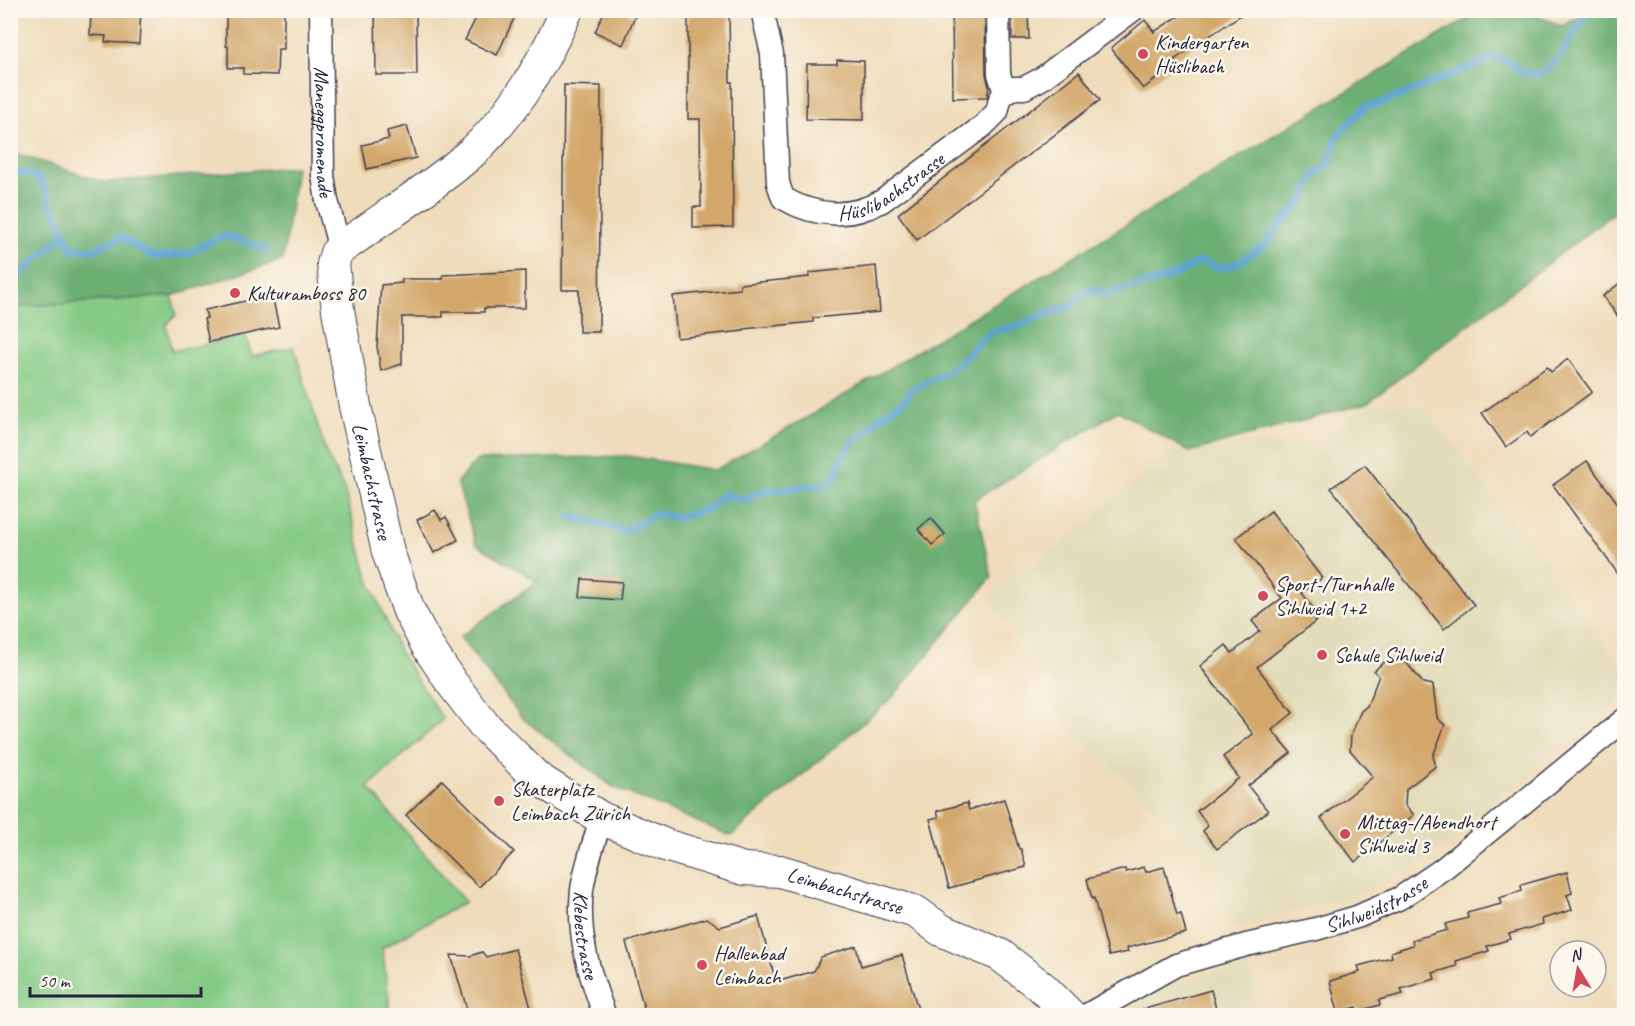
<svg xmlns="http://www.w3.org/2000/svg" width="1635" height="1026" viewBox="0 0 1635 1026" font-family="Caveat,sans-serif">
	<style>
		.built { fill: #e2dcba }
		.green { fill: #85cb86; stroke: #547660; stroke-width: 1.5 }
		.forest { fill: #6caf73; stroke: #476857; stroke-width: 1.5 }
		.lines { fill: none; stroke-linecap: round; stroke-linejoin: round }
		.stream { stroke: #5ba2d1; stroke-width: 7 }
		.building { fill: #d3a76c }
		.street-casing { stroke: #413e4e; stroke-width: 25 }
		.secondary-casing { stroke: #413e4e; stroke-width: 34 }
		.street { stroke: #fff; stroke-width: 22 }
		.secondary { stroke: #fff; stroke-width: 32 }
		.poi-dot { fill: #d1495b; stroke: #fbf7ec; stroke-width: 2 }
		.labels { text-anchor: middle; stroke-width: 5; stroke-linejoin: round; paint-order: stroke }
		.poi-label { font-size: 21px; fill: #22223b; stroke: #fbf7ec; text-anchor: start }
		.street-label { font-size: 21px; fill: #22223b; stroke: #fbf7ec }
	</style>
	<rect width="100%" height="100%" fill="#fbf7ec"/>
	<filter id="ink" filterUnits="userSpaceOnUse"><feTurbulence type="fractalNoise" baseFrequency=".0167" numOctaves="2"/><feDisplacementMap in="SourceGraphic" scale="12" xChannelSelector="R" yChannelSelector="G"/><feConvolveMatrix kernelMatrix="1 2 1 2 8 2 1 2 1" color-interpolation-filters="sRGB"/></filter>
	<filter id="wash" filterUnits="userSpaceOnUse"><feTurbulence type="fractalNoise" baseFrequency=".008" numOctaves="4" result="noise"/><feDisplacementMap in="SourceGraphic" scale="24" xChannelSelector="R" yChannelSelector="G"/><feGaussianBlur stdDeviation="1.35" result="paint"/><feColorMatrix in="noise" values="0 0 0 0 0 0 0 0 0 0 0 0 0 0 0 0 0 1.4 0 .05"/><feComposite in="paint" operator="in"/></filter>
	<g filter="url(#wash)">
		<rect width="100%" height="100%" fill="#efdcbb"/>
		<g class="built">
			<path d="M1367,403L1423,406L1571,596L1624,672V693L1430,855L1402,874L1366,891L1234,928L1230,923L1213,862L1045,705L1060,692L988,598L1098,516L1095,511L1138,479L1141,473L1171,450L1230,443L1290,445L1321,440Z"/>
			<path d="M1248,963L1257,1000H1263L1267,1005L1264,1010L1266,1015L1125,1016L1139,1002L1153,994L1187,980Z"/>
		</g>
		<path class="green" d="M172,296L176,315L166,325L172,351L246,336L252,356L294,347L326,453L344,488L368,578L400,653L443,719L368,787L465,902L382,948L391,1015H11L10,301L13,307Z"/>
		<g class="forest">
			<path d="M1480,11H1525L1562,26L1591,11H1611L1624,25V205L1367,403L1190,452L1118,411L974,500L992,577L892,698L731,836L613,787L523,719L460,637L537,581L476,544L457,482L477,460L628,456L715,470L803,420Z"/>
			<path d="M11,152L104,182L296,167L283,260L172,296L13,307L10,301Z"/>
		</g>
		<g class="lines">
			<g class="stream">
				<path d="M10,173L31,174L40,179L72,249L94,250L121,237L154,257L188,254L215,239L228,236L267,250"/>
				<path d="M10,283L64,235"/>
				<path d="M570,516L626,531L658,513L677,518L710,508L723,495L744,500L759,492L828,484L836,477L839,463L854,440L866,433L878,419L904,401L911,390L956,366L982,339L999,329L1013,328L1052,311L1072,306L1079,297L1094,289L1105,295C1127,286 1152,285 1174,275C1182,272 1191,266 1199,261L1219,268L1236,264L1264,246L1283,221L1302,202L1315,174L1330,163L1337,136L1366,106L1377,105L1494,58L1507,60L1521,72L1540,75L1560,56L1589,10"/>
			</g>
		</g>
		<g id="blocks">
			<g class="building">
				<path d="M91,10H141L139,44L105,42L106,36L90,35Z"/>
				<path d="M229,10L284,12V49H278L277,75L243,74V68H228V46H226V16H229Z"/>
				<path d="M375,10H416L417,75H376Z"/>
				<path d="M480,10H518L497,55L465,40Z"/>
				<path d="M605,10H622L635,16L623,45L595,32Z"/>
				<path d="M688,10H729L730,82H732L733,227L693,228V207H701L700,119H688Z"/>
				<path d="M952,10H985L986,74L989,87L987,97L953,98Z"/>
				<path d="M1012,10H1028L1029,39H1012Z"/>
				<path d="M1188,10H1248L1174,60L1176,63L1143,89L1111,48L1145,20L1154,32Z"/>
				<path d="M837,60L864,61V120L806,119L807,64H837Z"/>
				<path d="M1079,72L1100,100L917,240L898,214Z"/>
				<path d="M564,85L601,86L599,332H579V290H562Z"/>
				<path d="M407,126L416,158L367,169L362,145L389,139L387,131Z"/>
				<path d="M876,266L880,312L813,318V322L744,329V331L677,338L673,296L740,289V284L809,277V273Z"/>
				<path d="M525,271V308H484V312H443V317H402V364L381,371L377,346L381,285L402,283V279H443V275Z"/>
				<path d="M1624,280V325L1603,296Z"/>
				<path d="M272,295L279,327L209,342L204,319L207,318L205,310Z"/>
				<path d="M1568,359L1592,392L1530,437L1527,432L1506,447L1482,413L1547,367L1551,372Z"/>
				<path d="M1587,461L1624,512V582L1553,485Z"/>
				<path d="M1365,465L1474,605L1444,629L1331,488Z"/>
				<path d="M435,510L441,520L446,517L458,540L434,553L417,520Z"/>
				<path d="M1271,511L1322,578L1302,593L1320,618L1257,667L1293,713L1272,730L1291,753L1248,786L1268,811L1217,849L1203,831L1208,826L1197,811L1239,778L1223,757L1253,734L1200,666L1226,645L1232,653L1260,631L1252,621L1282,598L1236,538Z"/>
				<path d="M931,518L945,534L932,545L918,529Z"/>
				<path d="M582,579L622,582L620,600L580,597Z"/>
				<path d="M1401,656L1423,683L1433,685L1437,718L1445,725L1433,756L1436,766L1406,789L1405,805L1414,815L1355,862L1321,818L1373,777L1350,750L1351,735L1361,711L1367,706L1379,676L1374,671L1383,663Z"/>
				<path d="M442,780L514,852L479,887L406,815Z"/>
				<path d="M1004,799L1019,849H1021L1026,867L949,888L930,819L939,817L937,811L967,803L969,810Z"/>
				<path d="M1144,867L1146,872L1164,867L1177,915L1181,914L1186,933L1127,948L1128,952L1109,956L1094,898L1092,899L1087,879L1125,869L1126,872Z"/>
				<path d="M1567,872L1572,893L1567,895L1572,910L1542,919L1543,924L1509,934L1511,939L1487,946L1489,951L1456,961L1457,966L1433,973L1435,979L1401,989L1403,994L1379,1000L1380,1005L1358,1011L1357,1007L1338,1012L1330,981L1360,972L1358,966L1392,957L1391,952L1413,945L1412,940L1447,930L1445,924L1468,918L1467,913L1501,904L1499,898L1522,891L1521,885Z"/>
				<path d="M758,916L776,982L814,971L821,957L856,946L861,966L902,955L920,1016H646L626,942L707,918L720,927Z"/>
				<path d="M515,949L533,1016H469L451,955L470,956L482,952L486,957Z"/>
				<path d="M1211,990L1218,1016H1141V1010Z"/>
			</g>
		</g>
	</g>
	<g filter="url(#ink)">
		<use href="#blocks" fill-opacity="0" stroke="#413e4e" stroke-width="1.5"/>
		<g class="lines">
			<g class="street-casing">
				<g id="street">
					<path id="s1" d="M321,10L323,175L327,201L340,249"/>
					<path id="s2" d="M762,10L772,54L778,183L783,198C815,217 850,219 882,201L983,126L997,112L1000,99L1005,93L1014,88H1024L1041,79L1133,10"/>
					<path d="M998,10L999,74L1005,93"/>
					<path id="s3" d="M601,818C595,841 585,866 582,890C577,934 589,974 605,1016"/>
					<path id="s4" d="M1085,1016L1176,965L1246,945L1316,929L1357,917L1400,898L1444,868L1624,720"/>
				</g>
			</g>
			<g class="secondary-casing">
				<g id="secondary">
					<path id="s5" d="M567,10C541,68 507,126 456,166C419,195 379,221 340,249L336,253L333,264L338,310L355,406L388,552L409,611L428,647L451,682L484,725L537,778L601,818L665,845L744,869L780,871L916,912L941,930L1000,955L1044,989L1071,1016"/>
				</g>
			</g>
			<use href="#street" class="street"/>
			<use href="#secondary" class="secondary"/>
		</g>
	</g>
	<g class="poi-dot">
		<circle cx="1143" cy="54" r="6"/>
		<circle cx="235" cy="293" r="6"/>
		<circle cx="1263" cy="596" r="6"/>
		<circle cx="1322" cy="655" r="6"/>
		<circle cx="499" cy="801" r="6"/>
		<circle cx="1345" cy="834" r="6"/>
		<circle cx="702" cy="965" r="6"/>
	</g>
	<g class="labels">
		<g class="poi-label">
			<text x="1155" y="49">Kindergarten<tspan x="1155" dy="24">Hüslibach</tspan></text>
			<text x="247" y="300">Kulturamboss 80</text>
			<text x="1275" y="591">Sport-/Turnhalle<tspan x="1275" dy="24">Sihlweid 1+2</tspan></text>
			<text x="1334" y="662">Schule Sihlweid</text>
			<text x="511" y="796">Skaterplatz<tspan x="511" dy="24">Leimbach Zürich</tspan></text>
			<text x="1357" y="829">Mittag-/Abendhort<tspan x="1357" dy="24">Sihlweid 3</tspan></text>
			<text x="714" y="960">Hallenbad<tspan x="714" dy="24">Leimbach</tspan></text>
		</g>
		<g class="street-label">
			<text dy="7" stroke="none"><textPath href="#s1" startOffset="122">Maneggpromenade</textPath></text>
			<text dy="7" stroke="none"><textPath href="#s2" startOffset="308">Hüslibachstrasse</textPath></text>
			<text dy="7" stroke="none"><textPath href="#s5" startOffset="574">Leimbachstrasse</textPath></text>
			<text dy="7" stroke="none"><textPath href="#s5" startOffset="1252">Leimbachstrasse</textPath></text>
			<text dy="7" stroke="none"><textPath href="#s4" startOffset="314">Sihlweidstrasse</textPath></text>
			<text dy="7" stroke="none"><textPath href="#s3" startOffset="120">Klebestrasse</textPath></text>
		</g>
	</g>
	<rect width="1635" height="1026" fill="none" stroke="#fbf7ec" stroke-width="36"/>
	<g transform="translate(1578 969) rotate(349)"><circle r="28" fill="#fbf7ec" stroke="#a4a2a5" stroke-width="1.5"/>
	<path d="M0-4.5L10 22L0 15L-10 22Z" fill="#d1495b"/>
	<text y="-9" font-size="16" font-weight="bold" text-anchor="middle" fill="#22223b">N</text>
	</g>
	<path d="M30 987v9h171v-9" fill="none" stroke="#22223b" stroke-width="3"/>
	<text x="39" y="987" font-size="18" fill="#22223b" stroke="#fbf7ec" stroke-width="4.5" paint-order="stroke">50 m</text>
</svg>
